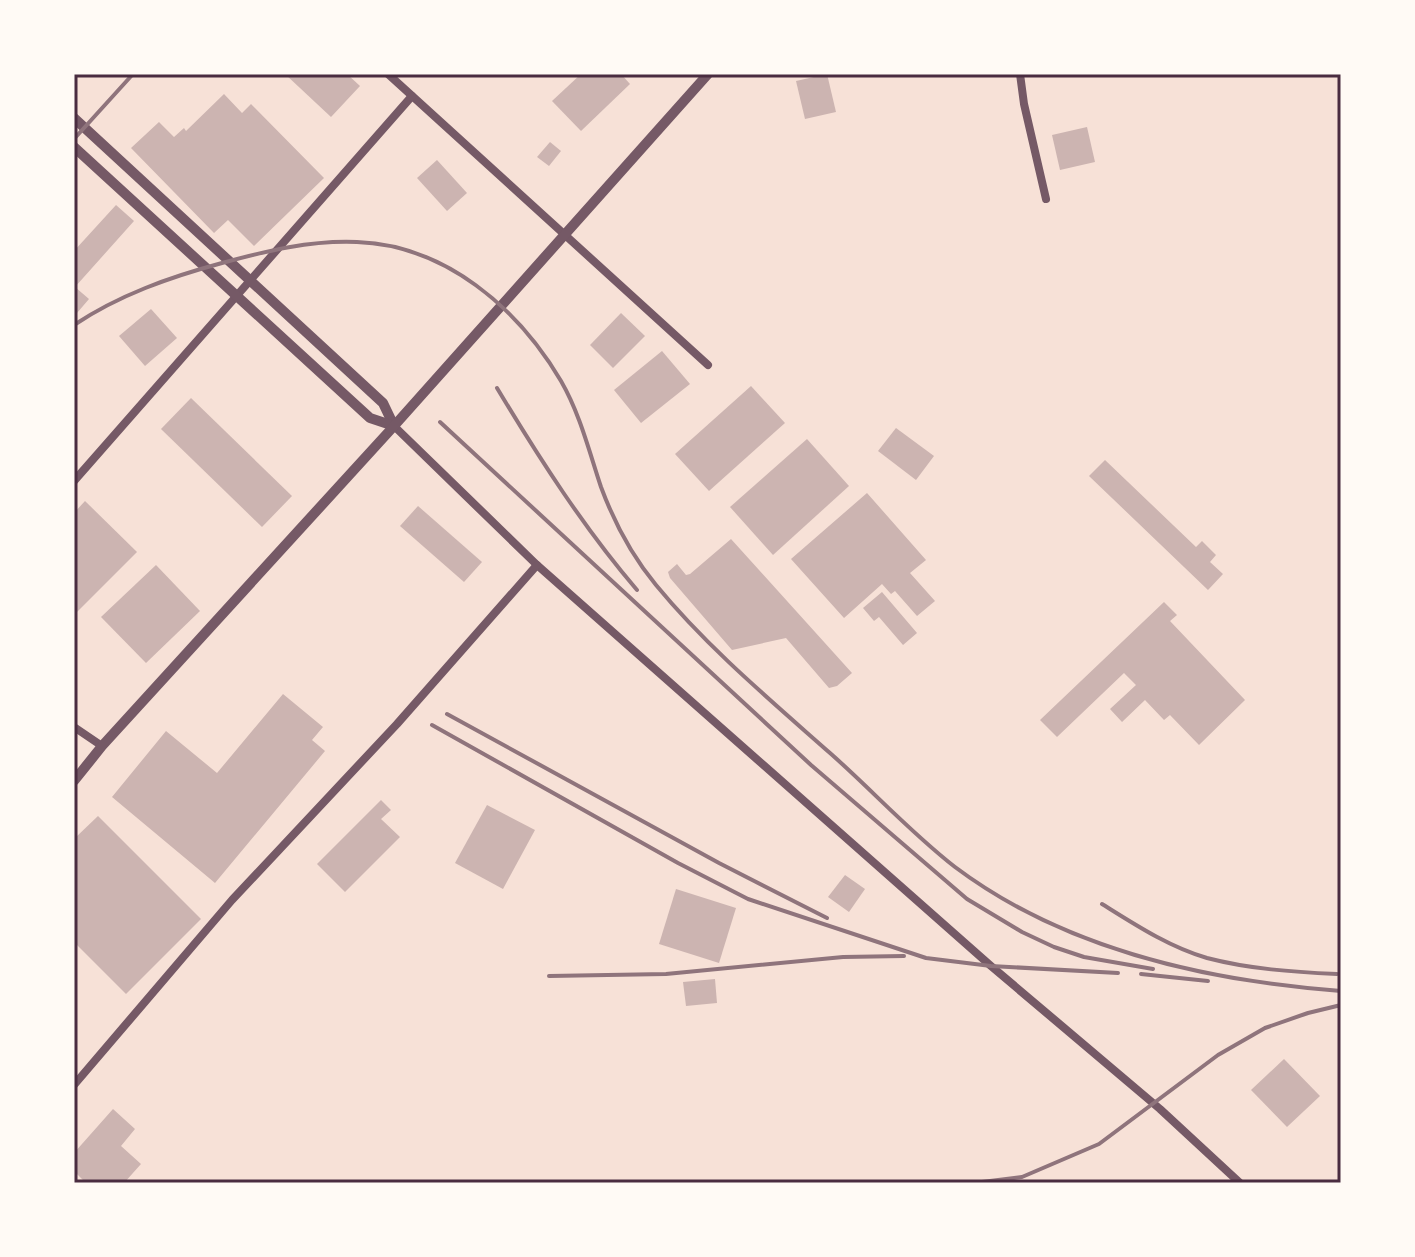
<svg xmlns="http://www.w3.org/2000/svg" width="1415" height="1257" viewBox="0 0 1415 1257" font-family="'Fira Sans',sans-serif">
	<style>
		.building { fill: #ccb4b1 }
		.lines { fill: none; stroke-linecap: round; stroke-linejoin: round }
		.minor { stroke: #755966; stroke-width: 8 }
		.tertiary { stroke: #755966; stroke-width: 10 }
		.rail { stroke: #8f747c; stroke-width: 4 }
		.neatline { fill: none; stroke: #4a2c40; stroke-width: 3 }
	</style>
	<rect width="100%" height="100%" fill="#f7e1d7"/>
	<g class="building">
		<path d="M285,74H347L360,86L331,117Z"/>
		<path d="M581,74H621L630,84L581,131L552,101Z"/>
		<path d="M827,74L836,112L805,119L796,81Z"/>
		<path d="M224,94L242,113L251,104L324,178L254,246L228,220L214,233L131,148L159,122L174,137L184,128L186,131Z"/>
		<path d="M1087,127L1095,162L1060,170L1052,135Z"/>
		<path d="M550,142L561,151L549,166L537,157Z"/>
		<path d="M437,160L467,193L447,211L417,178Z"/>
		<path d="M116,205L134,221L75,287L89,299L77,313L74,311V251Z"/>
		<path d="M151,309L177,338L145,366L119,336Z"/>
		<path d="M621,313L645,336L613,368L590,345Z"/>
		<path d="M662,351L690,384L641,423L614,390Z"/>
		<path d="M751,386L785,423L709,491L675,454Z"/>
		<path d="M191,398L292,496L262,527L161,429Z"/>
		<path d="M896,428L934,456L916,480L878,451Z"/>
		<path d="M807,439L849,486L773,555L730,507Z"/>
		<path d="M1105,460L1196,547L1202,541L1216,555L1210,562L1223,574L1208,590L1089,476Z"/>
		<path d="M867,493L926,560L910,573L935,601L917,616L895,591L891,594L882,584L844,618L791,559Z"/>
		<path d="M85,501L137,552L74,615V513Z"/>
		<path d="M418,506L482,562L464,582L400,526Z"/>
		<path d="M731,539L852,673L837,686L829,688L786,638L732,650L670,578L668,572L677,564L686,575L690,574Z"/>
		<path d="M156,565L200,611L146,663L101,617Z"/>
		<path d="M882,592L917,633L903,645L879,617L874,621L863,608Z"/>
		<path d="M1164,602L1177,615L1170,621L1245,700L1199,745L1170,715L1164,720L1145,700L1122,722L1110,709L1136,685L1124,673L1057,737L1040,720Z"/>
		<path d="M283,694L323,727L312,740L325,751L215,883L112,797L166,731L217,773Z"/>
		<path d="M381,800L391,810L381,819L400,837L345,892L317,864Z"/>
		<path d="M487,805L535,830L503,889L455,863Z"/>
		<path d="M98,816L201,919L126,994L74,942V839Z"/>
		<path d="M845,875L865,889L849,912L828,897Z"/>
		<path d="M676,889L736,908L719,963L659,944Z"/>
		<path d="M715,979L717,1003L686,1006L683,982Z"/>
		<path d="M1284,1059L1320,1096L1287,1127L1251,1090Z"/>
		<path d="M113,1109L135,1129L121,1146L141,1164L124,1183H86L74,1171V1153Z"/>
	</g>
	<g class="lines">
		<g class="minor">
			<path d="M388,74L708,365"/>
			<path d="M1020,74L1024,104L1046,199"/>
			<path d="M394,426L537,565L991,966L1160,1109L1240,1183"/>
			<path d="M74,481L412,96"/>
			<path d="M74,727L102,746"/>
			<path d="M74,1085L232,900L397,724L537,565"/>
		</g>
		<g class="tertiary">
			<path d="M74,118L383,403L394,426"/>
			<path d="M74,147L370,418L394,426"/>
			<path d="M74,781L102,746L394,426L708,74"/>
		</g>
		<g class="rail">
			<path d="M74,139L133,74"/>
			<path d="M74,325C119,295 170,277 222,263C266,251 311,240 357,242C445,245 518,308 561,381C580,414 589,451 601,487C614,522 632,556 656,585C707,647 769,699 830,753C872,790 910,832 955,867C1064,949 1207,981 1341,991"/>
			<path d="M497,388C539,458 584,528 637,590"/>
			<path d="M440,422L811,765L967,899L1022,932L1054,947L1084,957L1153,969"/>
			<path d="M447,714L719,863L827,918"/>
			<path d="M432,725L678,863L748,899L926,958L991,966L1118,973"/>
			<path d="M1102,904C1134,924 1169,947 1207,958C1249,969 1293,972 1337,974"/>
			<path d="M1141,974L1208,981"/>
			<path d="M549,976L666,974L843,957L904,956"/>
			<path d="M974,1183L1022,1177L1099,1144L1218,1055L1265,1028L1308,1013L1341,1005"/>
		</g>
	</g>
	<rect width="1415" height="1257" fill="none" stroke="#fffaf5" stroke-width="152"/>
	<rect x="76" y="76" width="1263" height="1105" class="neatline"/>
</svg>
